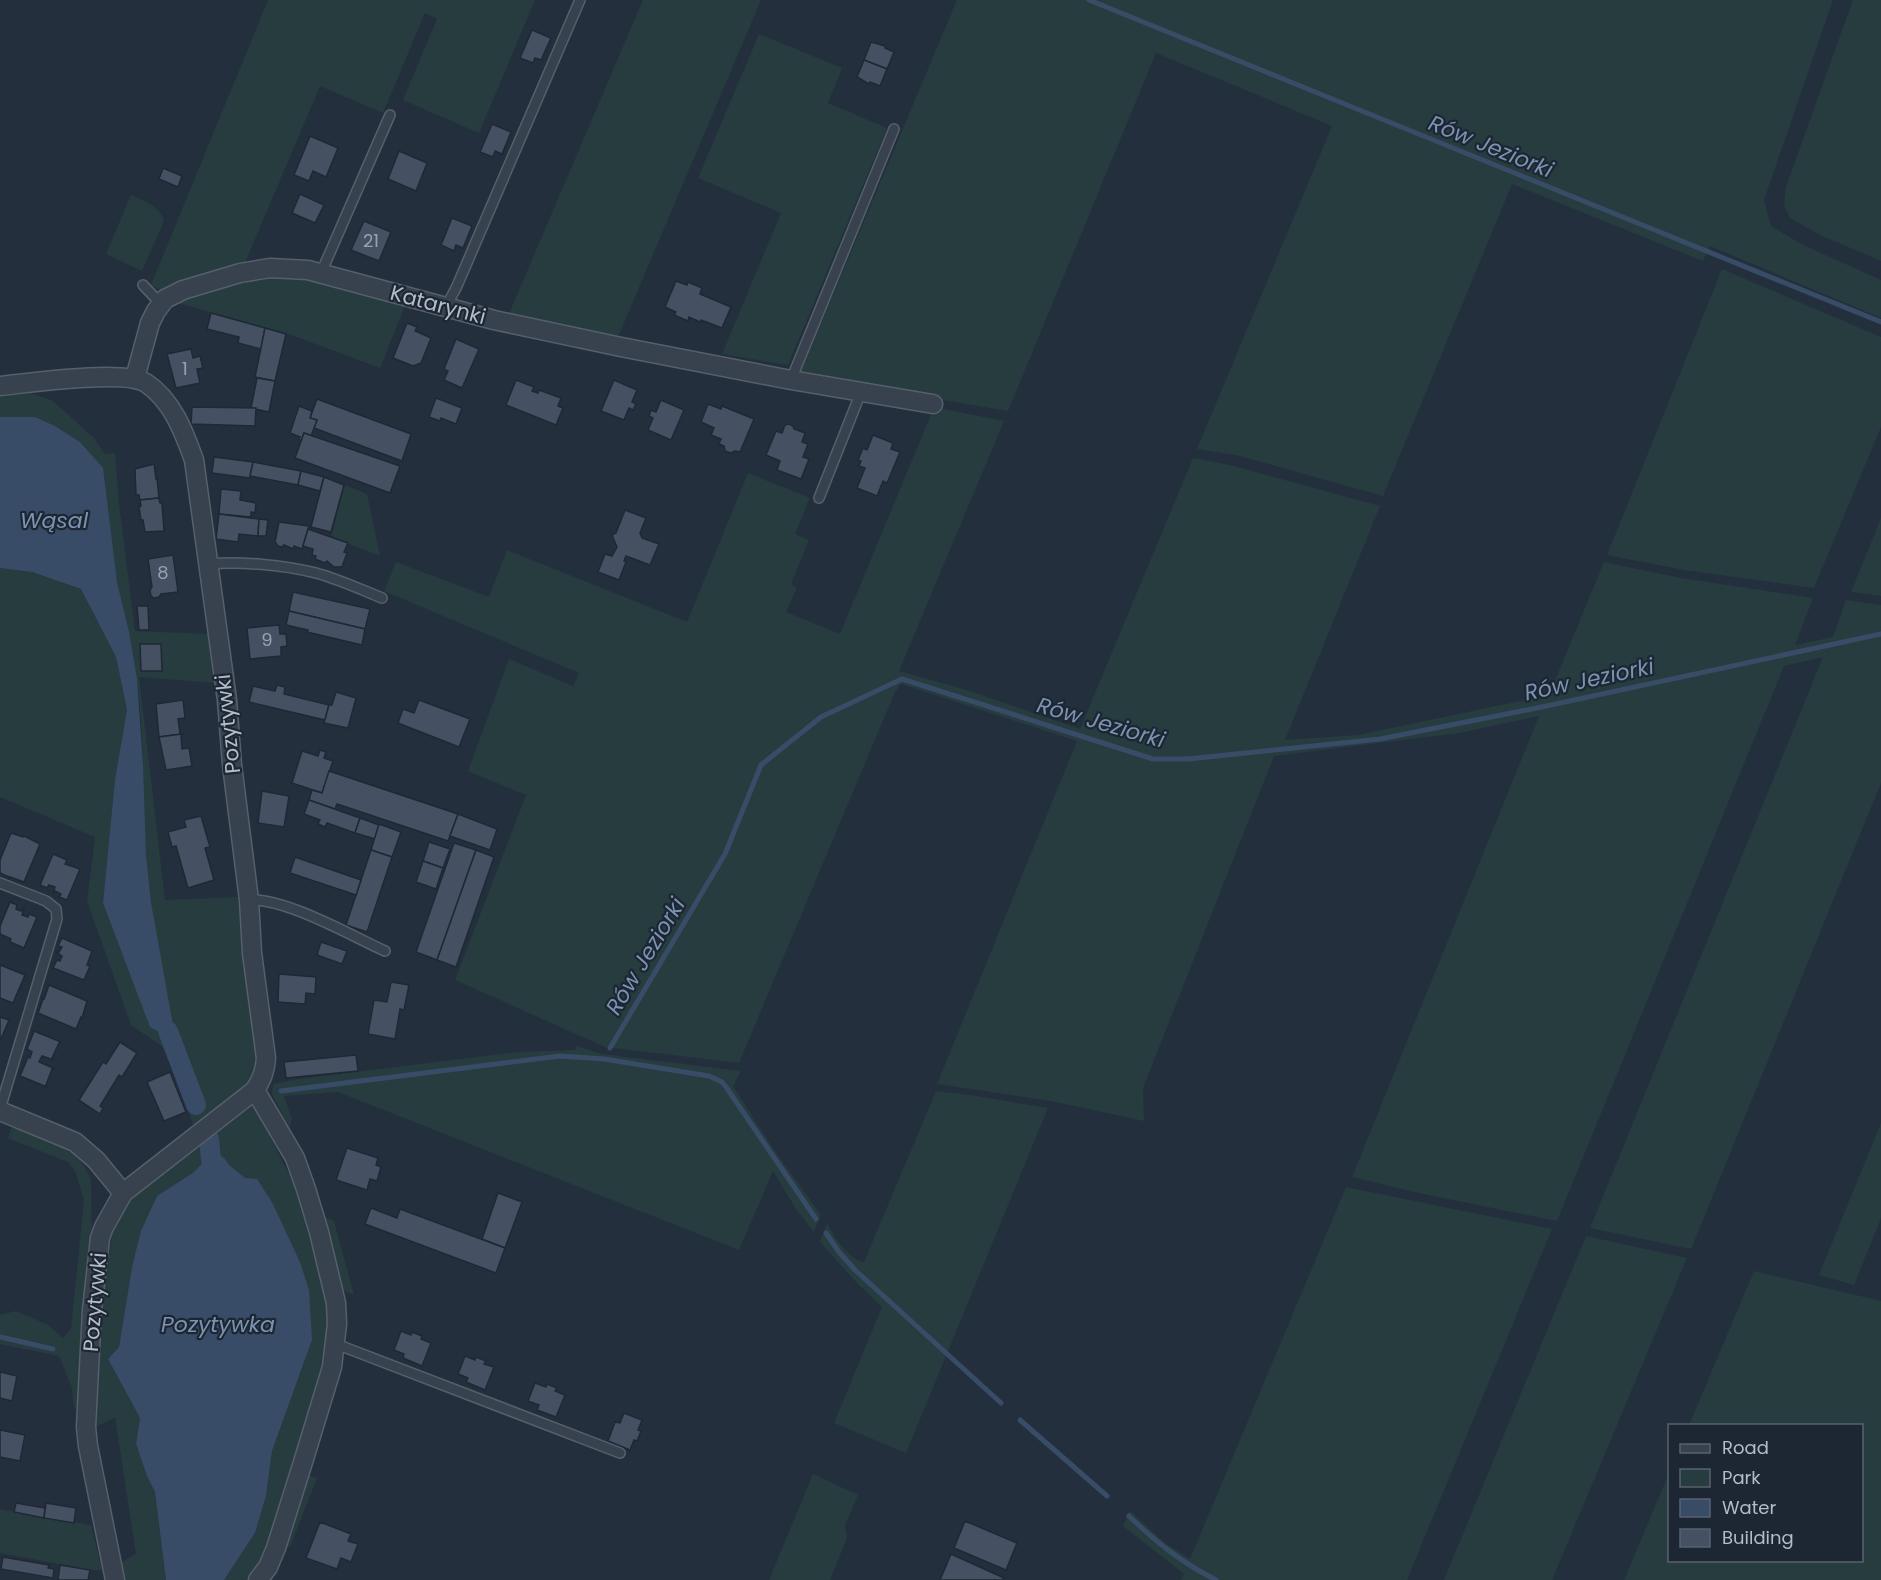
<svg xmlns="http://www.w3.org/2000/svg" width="1881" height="1580" viewBox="0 0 1881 1580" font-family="Poppins,sans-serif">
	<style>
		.green { fill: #263c3f }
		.water { fill: #394c67 }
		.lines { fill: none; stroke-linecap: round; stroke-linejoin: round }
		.stream { stroke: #394c67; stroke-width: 5 }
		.canal { stroke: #394c67; stroke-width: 20 }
		.building { fill: #455162; stroke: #1f2835; stroke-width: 1.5 }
		.lane-casing { stroke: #565f6c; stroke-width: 12 }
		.street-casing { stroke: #565f6c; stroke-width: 21 }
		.lane { stroke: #38414e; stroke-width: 9 }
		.street { stroke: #38414e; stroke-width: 18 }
		.labels { text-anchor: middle; stroke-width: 4.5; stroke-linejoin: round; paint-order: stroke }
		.number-label { font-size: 18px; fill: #98a1af }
		.street-label { font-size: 21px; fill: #b4bcc9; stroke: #1d2633 }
		.water-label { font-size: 22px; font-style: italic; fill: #7c92b1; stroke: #1d2633 }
	</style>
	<rect width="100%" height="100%" fill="#242f3e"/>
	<g class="green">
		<path d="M268,0H535L479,133L403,100L437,19L425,13L383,113L320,86L244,265L161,290L151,285Z"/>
		<path d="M643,0H761L618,337L508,316Z"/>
		<path d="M957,0H1833L1764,200L1771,226L1801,244L1881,280V318L1710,246L1703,261L1512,184L1383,496L1236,455L1197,449L1332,126L1156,53L1008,411L799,376Z"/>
		<path d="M1853,0H1881V261L1820,235L1790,218L1784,205L1786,187Z"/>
		<path d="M759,34L842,68L828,103L887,128L788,365L722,354L781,213L698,178Z"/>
		<path d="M131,195C144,201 160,206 164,221L142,271L106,254Z"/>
		<path d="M1722,269L1881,337V427L1814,588L1684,570L1607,555Z"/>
		<path d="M293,275L407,301L380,368L289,334L174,302L184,296L255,276Z"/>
		<path d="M31,393L53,401L95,439L105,454L115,453L119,504L135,631L210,634L215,683L139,677L165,900L239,897L257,1066C246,1092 215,1110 193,1125L182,1089L163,1047L131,1025L87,901L95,837L0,797V568L32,572L81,589L116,657L127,710L115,779L103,903L120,948L168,1031L173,1025C163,969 151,914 146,858C141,798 146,737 136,677C124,597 100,520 80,442L55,426L35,417H0V394Z"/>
		<path d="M934,407L1004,421L899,671L967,690L1080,729L1193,458L1230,465L1380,506L1285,740L1358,735L1549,695L1604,562L1681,578L1813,598L1795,645L1833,637L1846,600L1881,605V783L1691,1249L1590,1228L1823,657L1784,666L1557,1221L1423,1194L1352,1177L1539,716L1459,733L1274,756L1143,1088L1144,1121L1051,1101L937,1084L1077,741L901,684L895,692L739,1063L605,1047L455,980L526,795L468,771L509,659L573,686L579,673L384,591L396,562L489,597L507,550L687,622L748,473L810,498L795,534L809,540L791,584L797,588L786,612L840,634Z"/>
		<path d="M345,485L367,494L380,556L331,537Z"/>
		<path d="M1881,518V596L1851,592Z"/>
		<path d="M577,1046L602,1054L741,1071L733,1086L774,1150L821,1215L814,1232L796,1209L773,1171L739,1250L338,1092L284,1096L292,1120L289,1128L272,1094L273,1084L298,1079L518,1052L575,1050Z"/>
		<path d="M936,1091L970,1095L1048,1108L906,1453L834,1423L882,1307L855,1281L820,1242L827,1224C835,1237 848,1260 864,1262Z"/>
		<path d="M247,1104L252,1107L261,1119L301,1198L329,1296L330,1355L263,1565L249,1580H224L255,1533L266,1496L272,1451L312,1340L300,1262L273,1204L228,1164L215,1155L209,1156L194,1172L157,1196L132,1267L119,1347L108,1359L140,1418L136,1444L147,1476L155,1492L166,1580H123L120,1563L136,1554L115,1417L96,1427L93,1402L102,1297L114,1225L132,1198Z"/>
		<path d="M1881,1123V1218L1854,1285L1819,1275Z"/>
		<path d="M13,1125L69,1149L84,1166L91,1179L92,1253L80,1349L82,1404L74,1408L72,1388L59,1356L0,1344V1315L16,1311L48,1325L63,1338L71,1329L84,1200L75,1171L68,1162L8,1138Z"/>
		<path d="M1346,1187L1552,1229L1407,1580H1181L1184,1574L1123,1526L1130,1511L1165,1543L1190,1559Z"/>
		<path d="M323,1216L334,1221L354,1295L342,1290Z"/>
		<path d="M1586,1236L1687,1258L1552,1580H1444Z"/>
		<path d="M1754,1271L1881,1301V1580H1624L1669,1473L1670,1560H1862V1426L1689,1425Z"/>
		<path d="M813,1474L858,1495L845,1525L847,1538L830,1580H769Z"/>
		<path d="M306,1475L317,1478L290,1547L284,1543Z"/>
		<path d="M0,1509L91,1525L102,1570H90L0,1553Z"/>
	</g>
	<g class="water">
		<path d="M0,417H35L55,426L80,442L103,468L117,582L129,632L137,679L143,765L146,856L151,902L173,1025L168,1031L159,1032L150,1027L103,903L115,779L127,710L116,657L81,589L32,572L0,568Z"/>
		<path d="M213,1147L218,1159L228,1164L245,1178L257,1179L273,1204L300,1262L309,1290L312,1340L272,1451L266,1496L255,1533L224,1580H166L155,1492L147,1476L136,1444L140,1418L108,1359L119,1347L132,1267L141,1231L157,1196L194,1172L209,1156L207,1152Z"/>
	</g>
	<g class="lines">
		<g class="stream">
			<path d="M1089,0L1881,322"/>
			<path d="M610,1048L725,854L761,765L821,717L902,679L1153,759H1188L1380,739L1537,708L1881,634"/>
			<path d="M281,1091L560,1056L604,1059L709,1076L722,1082L726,1087L816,1219"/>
			<path d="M826,1233L839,1252L856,1271L1001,1403"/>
			<path d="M0,1337L53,1349"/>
			<path d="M1020,1420L1107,1496"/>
			<path d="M1129,1516C1157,1543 1181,1562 1216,1580"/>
		</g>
		<g class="canal">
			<path d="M168,1031L196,1105"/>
			<path d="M209,1139L211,1160L218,1166"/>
		</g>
	</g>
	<g class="building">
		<path d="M532,30L551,38L541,60L535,58L533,63L520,58Z"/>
		<path d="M871,42L885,46V48L894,52L887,69L864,60Z"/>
		<path d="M864,60L887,69L880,86L870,82L869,84L857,77Z"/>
		<path d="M492,124L511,132L502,154L495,151L493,157L480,152Z"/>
		<path d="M310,136L338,148L326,177L313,171L309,181L294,175Z"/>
		<path d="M399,151L427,163L416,191L388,179Z"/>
		<path d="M163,168L182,176L178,187L159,179Z"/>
		<path d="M300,194L324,205L315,223L292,213Z"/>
		<path d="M452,218L472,226L463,248L456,245L454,251L441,245Z"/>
		<path d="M364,221L391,232L379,261L351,250Z"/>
		<path d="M676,281L687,285L688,282L702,288L700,294L731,307L722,328L701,320L700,322L689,317L688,321L674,315L676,312L665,307Z"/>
		<path d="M211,313L265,328L261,349L238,343L239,337L207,329Z"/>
		<path d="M407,323L417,327L415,331L431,338L421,363L413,366L393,358Z"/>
		<path d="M265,328L286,334L275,381L255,377Z"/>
		<path d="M456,339L479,349L462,388L444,380L448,371L444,369Z"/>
		<path d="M191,349L193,358L200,356L203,368L197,369L200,383L176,388L167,354Z"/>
		<path d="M257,378L275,381L269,412L251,408Z"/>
		<path d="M516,380L534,387L532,391L538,393L539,390L561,398L558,406L563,408L556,425L506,405Z"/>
		<path d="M614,380L637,390L632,402L636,404L633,410L629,408L624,420L601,411Z"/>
		<path d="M436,398L462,408L456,424L441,418L440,421L429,417Z"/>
		<path d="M317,399L411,434L402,461L314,428L317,420L310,418Z"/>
		<path d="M661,400L684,410L671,440L648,430L653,418L649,416L651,410L656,412Z"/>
		<path d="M708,404L721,409L722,406L754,419L740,452L735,451L731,453L725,451L724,446L719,444L721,439L711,435L714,428L701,422Z"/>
		<path d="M299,406L312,411L310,418L317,420L311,436L304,433L301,441L299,439L300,437L290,433Z"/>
		<path d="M192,407L256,408L255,426L191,424Z"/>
		<path d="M789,424L793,426L794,429L805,433L802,442L808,444L803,457L809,459L801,479L777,470L780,461L766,455L776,431L782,433L785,425Z"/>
		<path d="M304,433L400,466L390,493L295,458Z"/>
		<path d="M873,435L893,443L891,449L900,452L887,483L883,481L877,496L857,488L865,468L859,466L861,461L858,460L863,448L867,450Z"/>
		<path d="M214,457L253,462L250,478L212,473Z"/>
		<path d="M253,462L301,471L298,485L250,476Z"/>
		<path d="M154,464L156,479L157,478L159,498L140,500L139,495H136L135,469Z"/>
		<path d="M301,471L324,477L320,491L298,485Z"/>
		<path d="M324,477L344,485L331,532L311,527Z"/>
		<path d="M221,489L241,491L240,500L256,503L255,513L251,512V517L219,514Z"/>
		<path d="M159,498L160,503H162L164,531L145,532L143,520H141L139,507L141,506L140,500Z"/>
		<path d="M625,510L646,518L640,533L642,538L659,544L650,565L626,556L624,561L626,562L619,580L598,572L605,554L612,556L617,547L612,535L616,533Z"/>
		<path d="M219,514L259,519L258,536L239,534L238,542L216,539Z"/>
		<path d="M259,519L268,520L266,536H258Z"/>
		<path d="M279,522L309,526L302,549L294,546L293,549L284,545L282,547L278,546L275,542Z"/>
		<path d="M308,529L348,543L344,552L347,553L342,567H334L327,561L325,563L315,559L316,556L312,555L313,549L303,546Z"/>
		<path d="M173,555L178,592L161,594L159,597L154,598L151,596L150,590L152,587L148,559Z"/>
		<path d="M293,592L370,609L365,629L289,611Z"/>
		<path d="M137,606H148L149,630H139Z"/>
		<path d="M289,611L365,629L362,645L307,632L308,630L286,625Z"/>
		<path d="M279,625L280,634H286L287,646L281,647V656L250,659L247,628Z"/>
		<path d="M140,644H161L162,671H141Z"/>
		<path d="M277,685L285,687L284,694L329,705L325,720L249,702L253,686L275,691Z"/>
		<path d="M336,692L356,698L348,728L324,723L329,705H332Z"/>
		<path d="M183,700L185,718L178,719L180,733L182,734L159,737L156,704Z"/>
		<path d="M419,700L470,719L459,747L398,723L403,709L414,713Z"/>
		<path d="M182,734L181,735L182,749L189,748L192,766L166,770L159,737Z"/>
		<path d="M320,750L326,752L324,758L333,761L322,793L292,783L302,751L318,756Z"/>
		<path d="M329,771L458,814L448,841L337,804L335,809L309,800L312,790L322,793Z"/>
		<path d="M262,791L289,796L284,827L258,823Z"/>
		<path d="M309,800L360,818L355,833L327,823L325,827L318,824L320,820L304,814Z"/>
		<path d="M458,814L497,829L490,850L450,836Z"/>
		<path d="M201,816L210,847L205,848L214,880L188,888L176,846L172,847L168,832L186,827L184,820Z"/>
		<path d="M360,818L379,825L375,839L355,833Z"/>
		<path d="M379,824L401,832L392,857L371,850Z"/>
		<path d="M11,833L23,837L24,836L40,844L24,882L10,877L9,879V877L0,873V860Z"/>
		<path d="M429,842L450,849L443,868L423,861Z"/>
		<path d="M454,843L476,850L437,960L416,952Z"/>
		<path d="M371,850L392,857L367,932L346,925Z"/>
		<path d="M476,850L494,857L456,967L437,960Z"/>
		<path d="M53,854L67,860L65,864L80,869L67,900L59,897L61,894L55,891L53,894L55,887L49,885L47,888L40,885Z"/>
		<path d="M295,857L361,880L356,895L290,873Z"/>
		<path d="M423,861L443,868L436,889L416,882Z"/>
		<path d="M10,902L17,905L16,909L21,911L24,908L22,915L28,917L29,914L37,917L24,948L10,942L11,939L0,934V926Z"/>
		<path d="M62,938L92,951L87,965L90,966L84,980L53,968L57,960L60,961L62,956L56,952H59L62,947L58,946Z"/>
		<path d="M321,942L347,951L342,964L317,955Z"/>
		<path d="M0,965L25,975L19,989L22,990L19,989L13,1003L0,998Z"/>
		<path d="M279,974L316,977L315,994L306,993L305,1004L278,1002Z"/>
		<path d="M391,982L409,985L404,1010L400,1009L395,1039L368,1034L374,1000L387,1002Z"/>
		<path d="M49,985L87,1001L82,1018L81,1017L76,1029L38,1013L43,999L41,998L44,999Z"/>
		<path d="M0,1017L9,1020L1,1039L0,1038Z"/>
		<path d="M34,1031L61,1042L59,1043L52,1058L54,1060L42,1056L39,1062L55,1069H52L46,1085L47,1087L20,1076L28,1057L30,1058L32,1052L27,1049Z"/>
		<path d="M120,1042L137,1053L122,1077L119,1075L100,1106L103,1108L100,1114L79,1100L103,1062L106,1064Z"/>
		<path d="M356,1055L358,1071L286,1078L284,1062Z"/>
		<path d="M170,1072L186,1112L164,1121L147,1082Z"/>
		<path d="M347,1148L378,1158L376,1165L381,1167L377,1181L370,1179L367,1190L336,1180Z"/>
		<path d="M498,1193L522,1202L505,1248L482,1239Z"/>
		<path d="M371,1208L397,1218L400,1209L505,1248L496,1273L365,1224Z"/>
		<path d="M401,1331L411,1335L412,1332L422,1336L421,1339L431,1343L422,1366L403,1358L404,1354L394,1350Z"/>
		<path d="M465,1356L475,1360L476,1357L486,1361L484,1364L494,1367L485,1390L466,1382L468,1378L458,1374Z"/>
		<path d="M0,1372L17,1376L12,1401L0,1398Z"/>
		<path d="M535,1383L546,1387L547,1384L557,1388L555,1391L565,1395L556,1417L537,1410L539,1405L528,1401Z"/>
		<path d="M624,1413L642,1420L638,1430L641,1431L637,1441L634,1440L630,1450L608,1441L615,1422L620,1423Z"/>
		<path d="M0,1430L25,1435L20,1461L0,1457Z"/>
		<path d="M16,1503L45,1508L44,1518L14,1512Z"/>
		<path d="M46,1503L76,1508L74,1523L44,1518Z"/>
		<path d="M965,1521L1017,1543L1006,1570L954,1548Z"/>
		<path d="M320,1522L351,1534L348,1541L358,1544L351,1562L341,1558L337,1569L306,1558Z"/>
		<path d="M951,1554L1004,1578L1002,1580H940Z"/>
		<path d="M3,1557L49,1565L48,1568L54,1569L53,1578L1,1569Z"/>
		<path d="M60,1565L90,1570L88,1580H58Z"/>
	</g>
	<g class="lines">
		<g class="lane-casing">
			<g id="lane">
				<path d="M321,273L390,115"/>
				<path d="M143,285L161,304"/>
				<path d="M446,307L457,286L580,0"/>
				<path d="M791,380L894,129"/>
				<path d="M819,498L861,392"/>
				<path d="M208,564C240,561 284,565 316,573C338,579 360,589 382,598"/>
				<path d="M0,883L46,901L56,909L57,919L0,1109"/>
				<path d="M249,900C286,898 350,935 385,951"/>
				<path d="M336,1344L620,1453"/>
			</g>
		</g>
		<g class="street-casing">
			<g id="street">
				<path d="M135,378L150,323L156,311L165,299L183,290L240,273L270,268L308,270L494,320L621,347L791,380L933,404"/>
				<path d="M0,386C29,383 124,369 146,383C172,400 184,432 194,460L227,700L232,765L249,900L252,953L266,1058C265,1071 262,1079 255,1090L123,1193L104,1227L100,1238L92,1310L86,1427L88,1446L115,1580"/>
				<path d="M255,1090L295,1158L306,1189L319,1232L336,1303L337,1324L332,1367L304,1459L276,1548L268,1567L258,1580"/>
				<path d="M0,1111L75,1142L96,1160L123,1193"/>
			</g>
		</g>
		<use href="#lane" class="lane"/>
		<use href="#street" class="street"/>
	</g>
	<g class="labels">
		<g class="number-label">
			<text x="371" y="247">21</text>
			<text x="185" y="375">1</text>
			<text x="163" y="579">8</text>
			<text x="267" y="646">9</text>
		</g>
		<g class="street-label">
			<text transform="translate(438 305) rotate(15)" y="7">Katarynki</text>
			<text transform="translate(228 724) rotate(-96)" y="7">Pozytywki</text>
			<text transform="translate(95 1302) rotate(-85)" y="7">Pozytywki</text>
		</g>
		<g class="water-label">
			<text transform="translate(1491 146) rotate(22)" y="8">Rów Jeziorki</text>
			<text x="54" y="528">Wąsal</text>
			<text transform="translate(1589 679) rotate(-12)" y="8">Rów Jeziorki</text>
			<text transform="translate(1101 722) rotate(16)" y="8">Rów Jeziorki</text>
			<text transform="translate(645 956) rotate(-59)" y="8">Rów Jeziorki</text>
			<text x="218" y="1332">Pozytywka</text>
		</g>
	</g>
	<rect x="1668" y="1424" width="195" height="138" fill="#1d2633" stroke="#59626f" stroke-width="1.5"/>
	<rect x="1680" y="1444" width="30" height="9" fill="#38414e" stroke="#59626f" stroke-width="1.5"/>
	<text x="1722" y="1454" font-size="18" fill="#b4bcc9">Road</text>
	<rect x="1680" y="1469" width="30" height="18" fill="#263c3f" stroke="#59626f" stroke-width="1.5"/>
	<text x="1722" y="1484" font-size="18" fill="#b4bcc9">Park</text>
	<rect x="1680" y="1499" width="30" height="18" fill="#394c67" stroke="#59626f" stroke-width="1.5"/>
	<text x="1722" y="1514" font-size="18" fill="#b4bcc9">Water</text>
	<rect x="1680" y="1529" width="30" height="18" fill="#455162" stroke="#59626f" stroke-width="1.5"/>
	<text x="1722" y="1544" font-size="18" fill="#b4bcc9">Building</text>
</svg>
